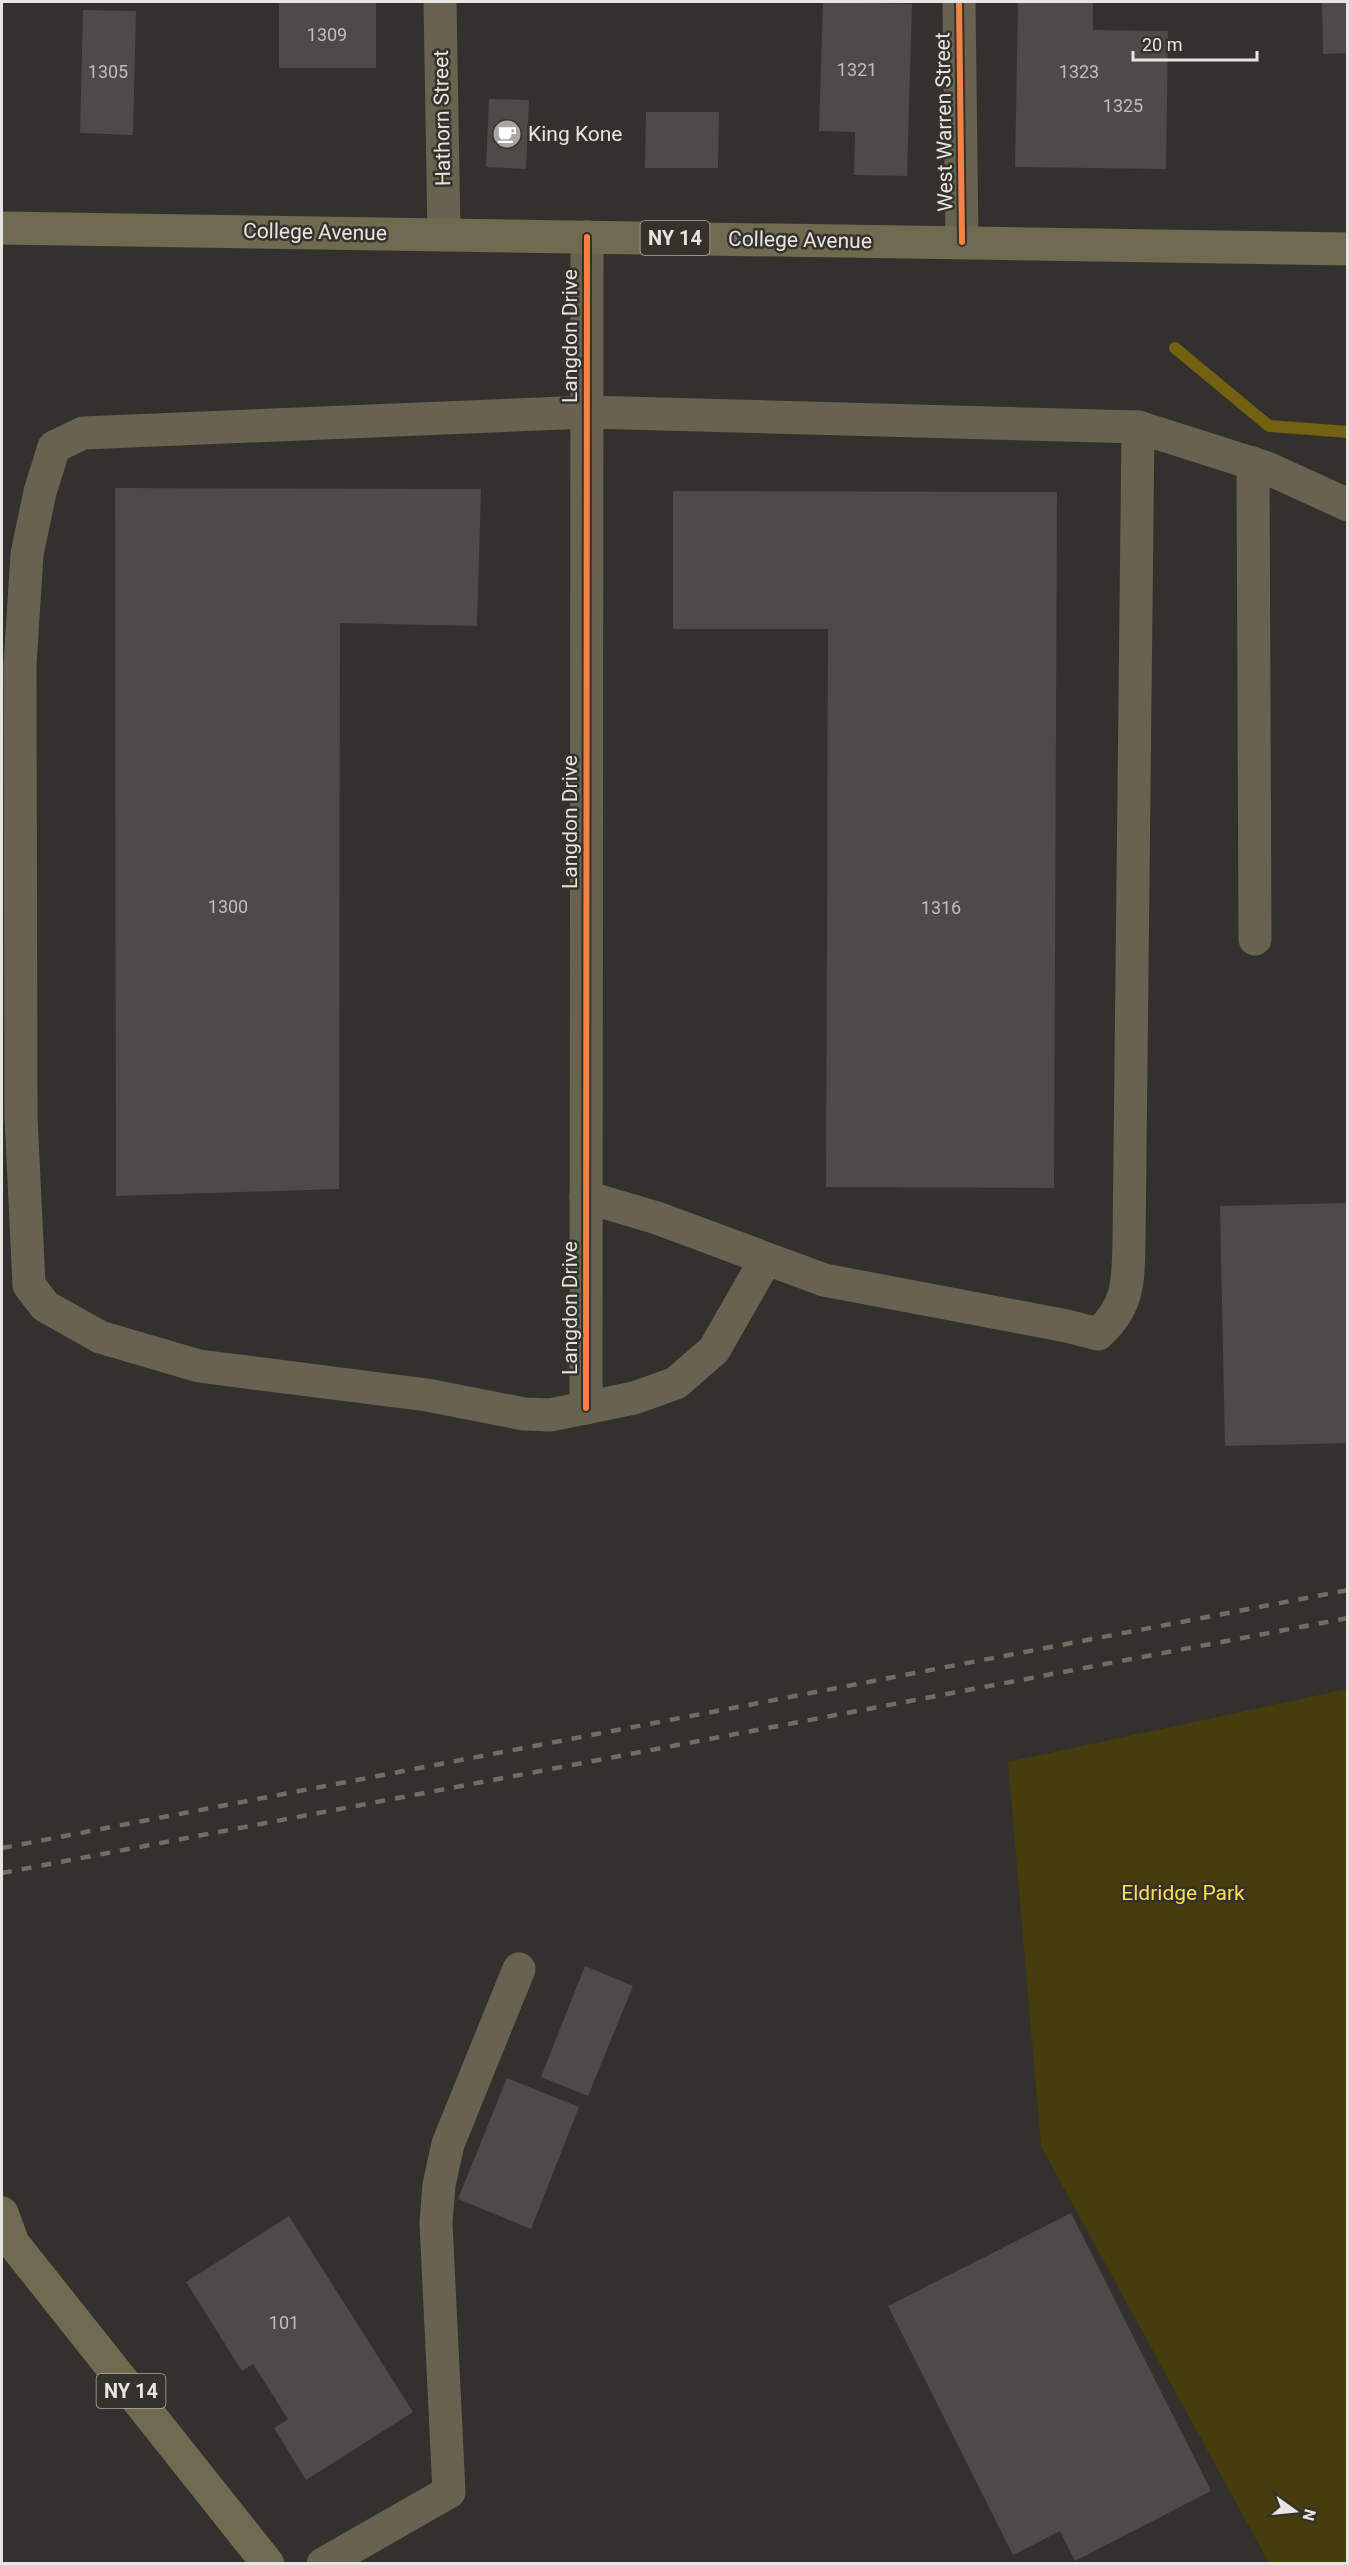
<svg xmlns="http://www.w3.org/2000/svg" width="1349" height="2565" viewBox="0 0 1349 2565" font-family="Roboto,sans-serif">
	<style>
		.green { fill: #463c0c }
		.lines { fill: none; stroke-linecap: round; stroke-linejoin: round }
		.stream { stroke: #726111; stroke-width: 12 }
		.building { fill: #4c4b48 }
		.minor { stroke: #686351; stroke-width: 33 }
		.major { stroke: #706a51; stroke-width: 33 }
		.rail { stroke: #6f6d64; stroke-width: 4.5; stroke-dasharray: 10 10; stroke-linecap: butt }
		.cycleway-casing { stroke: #34322b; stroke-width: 10 }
		.cycleway { stroke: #f48246; stroke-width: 6 }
		.labels { text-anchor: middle; stroke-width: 5; stroke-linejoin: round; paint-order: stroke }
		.number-label { font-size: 18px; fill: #c0bebb }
		.shield { fill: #34322b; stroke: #b1afaa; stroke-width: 1.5 }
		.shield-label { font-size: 20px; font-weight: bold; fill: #e6e5e1 }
		.street-label { font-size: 21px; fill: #e6e5e1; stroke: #34322b }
		.poi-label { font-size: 21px; fill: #e6e5e1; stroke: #34322b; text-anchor: start }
		.park-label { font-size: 21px; fill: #fcde54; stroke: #34322b }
	</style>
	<rect width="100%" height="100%" fill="#32312d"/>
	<path class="green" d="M1347,1689V2563H1269L1041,2146L1008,1762Z"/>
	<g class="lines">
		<path class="stream" d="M1175,348L1269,426L1348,432"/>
	</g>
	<g class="building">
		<rect x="279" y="2" width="97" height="66"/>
		<path d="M823,2L912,4L907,176L854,175L855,132L819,131Z"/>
		<path d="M1018,2H1093V30L1168,31L1166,169L1015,167Z"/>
		<path d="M1322,2H1348V53L1323,54Z"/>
		<path d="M83,10L136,11L133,135L80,133Z"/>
		<path d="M489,99L529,100L526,169L486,167Z"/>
		<path d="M646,112H719L718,168H645Z"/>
		<path d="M115,488L481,489L477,626L340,623L339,1189L116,1196Z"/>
		<path d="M673,491L1057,492L1054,1188L826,1187L828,629H673Z"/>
		<path d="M1348,1203V1443L1225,1446L1220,1206Z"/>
		<path d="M585,1966L633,1986L588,2096L541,2077Z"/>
		<path d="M507,2078L579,2107L531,2229L458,2199Z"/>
		<path d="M1071,2213L1211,2491L1075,2561L1060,2531L1013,2555L888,2306Z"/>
		<path d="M289,2216L413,2412L306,2480L274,2428L288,2419L253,2364L242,2371L186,2282Z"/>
	</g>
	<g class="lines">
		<g class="minor">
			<path d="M440,2L444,234"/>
			<path d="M959,2L962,242"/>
			<path d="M1253,463L1255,939"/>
			<path d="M586,1197L657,1218L824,1280L1067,1326L1098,1334C1129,1306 1128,1282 1129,1243L1138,427"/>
			<path d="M766,1259L714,1350L676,1383L634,1398L550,1415L524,1414L427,1395L199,1366L100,1337L45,1306L29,1285L21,1117L20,665L27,554L40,492L54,447L83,433L587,412L1138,427L1267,468L1348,505"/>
			<path d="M586,1408L587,237"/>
			<path d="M323,2564L449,2492L436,2223L439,2185L448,2144L519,1969"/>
		</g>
		<g class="major">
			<path d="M2,228L1348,249"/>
			<path d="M2,2213L13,2243L268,2564"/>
		</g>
		<g class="rail">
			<path d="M2,1848L1348,1590"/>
			<path d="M2,1873L1348,1618"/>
		</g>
		<g class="cycleway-casing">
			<g id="cycleway">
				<path d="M959,2L962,242"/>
				<path d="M586,1408L587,237"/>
			</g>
		</g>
		<use href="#cycleway" class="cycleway"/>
	</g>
	<defs>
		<g id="cafe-disc" transform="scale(1.5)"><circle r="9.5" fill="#a7a6a2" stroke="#34322b"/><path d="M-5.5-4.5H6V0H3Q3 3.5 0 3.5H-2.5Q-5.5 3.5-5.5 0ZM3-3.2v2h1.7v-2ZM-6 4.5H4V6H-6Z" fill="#fff"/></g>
	</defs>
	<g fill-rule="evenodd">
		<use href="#cafe-disc" x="507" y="134"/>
	</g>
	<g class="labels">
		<g class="number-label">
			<text x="327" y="41">1309</text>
			<text x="857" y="76">1321</text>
			<text x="108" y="78">1305</text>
			<text x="1079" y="78">1323</text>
			<text x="1123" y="112">1325</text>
			<text x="228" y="913">1300</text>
			<text x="941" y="914">1316</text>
			<text x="284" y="2329">101</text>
		</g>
		<g class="shield">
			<rect x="640.5" y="221" width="69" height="34" rx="4.5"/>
			<rect x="96.5" y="2374" width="69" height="34" rx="4.5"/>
		</g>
		<g class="shield-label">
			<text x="675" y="245">NY 14</text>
			<text x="131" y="2398">NY 14</text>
		</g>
		<g class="street-label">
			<text transform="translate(442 118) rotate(-91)" y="7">Hathorn Street</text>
			<text transform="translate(944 122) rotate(-91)" y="7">West Warren Street</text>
			<text transform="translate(315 232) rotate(1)" y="7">College Avenue</text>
			<text transform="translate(800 240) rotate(1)" y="7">College Avenue</text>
			<text transform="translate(570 336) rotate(-90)" y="7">Langdon Drive</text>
			<text transform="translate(570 822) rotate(-90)" y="7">Langdon Drive</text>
			<text transform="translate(570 1308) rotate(-90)" y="7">Langdon Drive</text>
		</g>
		<g class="poi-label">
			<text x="528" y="141">King Kone</text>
		</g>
		<g class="park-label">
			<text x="1183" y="1900">Eldridge Park</text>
		</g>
	</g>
	<rect width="1349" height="2565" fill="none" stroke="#e6e5e1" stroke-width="6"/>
	<g transform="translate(1295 2511) rotate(105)" stroke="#34322b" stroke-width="4.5" paint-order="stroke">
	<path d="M0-4.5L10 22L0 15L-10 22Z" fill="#e6e5e1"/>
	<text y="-9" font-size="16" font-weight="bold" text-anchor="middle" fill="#e6e5e1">N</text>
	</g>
	<path d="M1133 51v9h124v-9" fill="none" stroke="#e6e5e1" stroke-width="3"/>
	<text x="1142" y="51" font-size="18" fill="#e6e5e1" stroke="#34322b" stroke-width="4.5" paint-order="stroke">20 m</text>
</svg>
